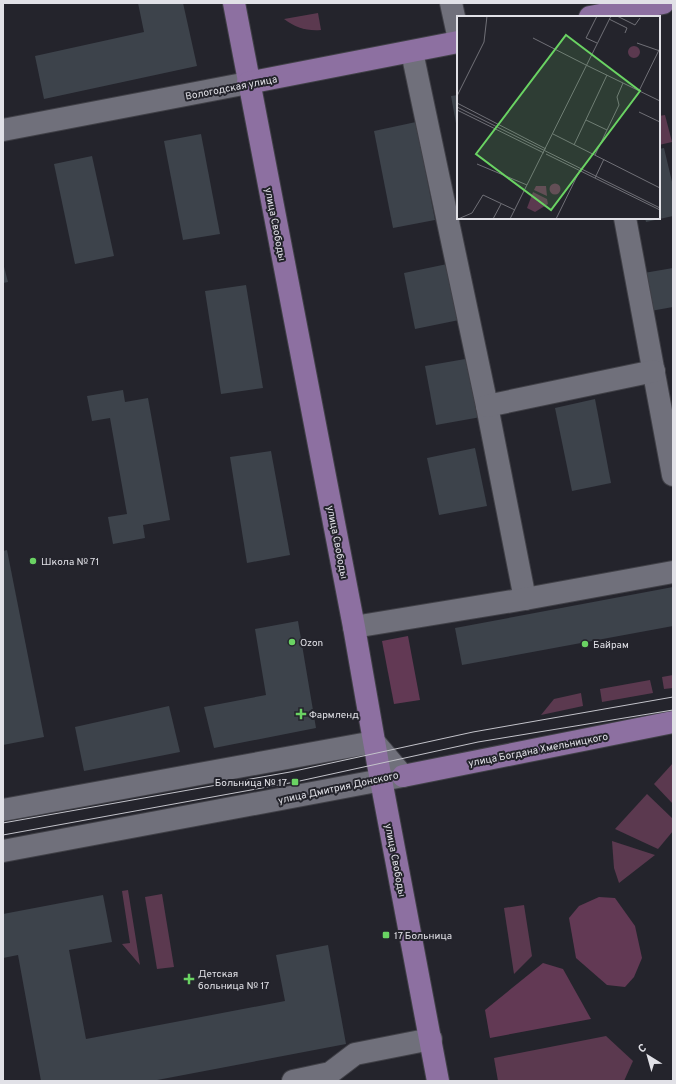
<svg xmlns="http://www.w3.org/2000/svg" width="676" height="1084" viewBox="0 0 676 1084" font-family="Overpass,sans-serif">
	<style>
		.green { fill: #5b394f }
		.forest { fill: #623954 }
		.building { fill: #3d434b }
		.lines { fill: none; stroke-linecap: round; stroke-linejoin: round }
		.minor-casing { stroke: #404047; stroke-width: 24 }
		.major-casing { stroke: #404047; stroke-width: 24 }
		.minor { stroke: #70707b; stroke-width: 22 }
		.major { stroke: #8d70a1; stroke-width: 22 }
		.tram { stroke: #c3c3ca; stroke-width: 1 }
		.poi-dot { fill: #6ad363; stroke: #24242c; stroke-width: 1.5 }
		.labels { text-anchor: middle; stroke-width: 4; stroke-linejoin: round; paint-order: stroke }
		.street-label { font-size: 10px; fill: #e1e1e7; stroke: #24242c }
		.poi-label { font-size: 10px; fill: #e1e1e7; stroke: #24242c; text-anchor: start }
		.inset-road { fill: none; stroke: #707077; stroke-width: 1 }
		.view { fill: #6ad363; fill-opacity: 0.15; stroke: #6ad363; stroke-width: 2 }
		.inset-edge { fill: none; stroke: #e1e1e7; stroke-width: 2 }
	</style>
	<rect width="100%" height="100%" fill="#24242c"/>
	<g class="green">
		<path d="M318,13L321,30C306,31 296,28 284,19Z"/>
		<path d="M665,115L672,142L659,145V116Z"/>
		<path d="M673,675V688L664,689L662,677Z"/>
		<path d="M650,680L653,693L602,702L600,689Z"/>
		<path d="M581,693L583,706L541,715L554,699Z"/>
		<path d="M673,763V804L654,784Z"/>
		<path d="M647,794L673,819V831L658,849L615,829Z"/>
		<path d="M612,841L655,855L619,883L614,868Z"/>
		<path d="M128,890L140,965L122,944L130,943L122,891Z"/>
		<path d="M162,894L174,967L157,969L145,897Z"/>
		<path d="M524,905L532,956L514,974L504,908Z"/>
		<path d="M606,1036L633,1061L624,1081H498L494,1058Z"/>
	</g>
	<g class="forest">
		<path d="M408,636L420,700L394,704L382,641Z"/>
		<path d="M599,897L615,898L635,926L642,958L634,977L625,987L607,985L576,958L569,918L579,906Z"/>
		<path d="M543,963L563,969L591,1019L490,1038L485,1010Z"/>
	</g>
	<g class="building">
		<path d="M138,3H183L197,66L44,99L35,56L144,32Z"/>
		<path d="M458,95V129H457L451,96Z"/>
		<path d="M416,122L435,220L393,228L374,131Z"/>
		<path d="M201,134L220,234L183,240L164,141Z"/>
		<path d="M664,148L673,186V216L646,222L645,218H659V149Z"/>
		<path d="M92,156L114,256L75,264L54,164Z"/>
		<path d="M3,263L8,282L3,283Z"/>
		<path d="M452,263L464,319L415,329L404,273Z"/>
		<path d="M673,268V307L645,312L638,274Z"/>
		<path d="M246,285L263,388L221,394L205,291Z"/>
		<path d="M471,358L481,417L436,425L425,366Z"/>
		<path d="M123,390L125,402L148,398L170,520L143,525L145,538L113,544L108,517L127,514L110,418L92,421L87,396Z"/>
		<path d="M595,399L611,483L572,491L555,408Z"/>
		<path d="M475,448L487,506L439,515L427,458Z"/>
		<path d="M271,451L290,555L247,563L230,457Z"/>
		<path d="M7,550L44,737L3,745V551Z"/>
		<path d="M673,587V626L462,665L455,628Z"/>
		<path d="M298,621L316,728L214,748L204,707L266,695L255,629Z"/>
		<path d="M169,706L180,752L84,771L75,727Z"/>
		<path d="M103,895L112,942L69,950L86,1039L285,1001L276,955L328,945L346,1044L152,1081H41L18,955L3,958V914Z"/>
	</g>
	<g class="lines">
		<g class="minor-casing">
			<g id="minor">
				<path d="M451,3L458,35"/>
				<path d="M412,52L487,406L525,599"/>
				<path d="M3,130L248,83"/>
				<path d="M625,218L673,475"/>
				<path d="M487,406L654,371"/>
				<path d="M354,627L525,599L673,572"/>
				<path d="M3,810L374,742L403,776L3,851"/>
				<path d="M293,1081L330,1073L355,1054L431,1039"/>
			</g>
		</g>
		<g class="major-casing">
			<g id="major">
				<path d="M234,3L354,627L378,764L438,1081"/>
				<path d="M590,17L663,3"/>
				<path d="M248,83L458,42"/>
				<path d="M403,776L673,722"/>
			</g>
		</g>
		<use href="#minor" class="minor"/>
		<use href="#major" class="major"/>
		<g class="tram">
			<path d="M3,823L290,772L473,732L673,697"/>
			<path d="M3,835L295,782L478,742L673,710"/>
		</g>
	</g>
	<g class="poi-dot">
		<circle cx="33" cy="561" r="4"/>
		<circle cx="292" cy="642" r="4"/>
		<circle cx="585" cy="644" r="4"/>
		<path d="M299 708h4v4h4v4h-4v4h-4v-4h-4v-4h4z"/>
		<rect x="291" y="778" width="8" height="8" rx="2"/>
		<rect x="382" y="931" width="8" height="8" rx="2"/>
		<path d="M187 973h4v4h4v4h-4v4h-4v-4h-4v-4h4z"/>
	</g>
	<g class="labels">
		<g class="street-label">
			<text transform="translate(231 87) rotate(-11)" y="4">Вологодская улица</text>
			<text transform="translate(276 224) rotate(79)" y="4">улица Свободы</text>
			<text transform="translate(338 542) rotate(79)" y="4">улица Свободы</text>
			<text transform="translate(538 749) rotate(-11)" y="4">улица Богдана Хмельницкого</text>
			<text transform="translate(338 787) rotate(-12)" y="4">улица Дмитрия Донского</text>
			<text transform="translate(396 860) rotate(79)" y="4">улица Свободы</text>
		</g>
		<g class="poi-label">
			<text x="41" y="565">Школа № 71</text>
			<text x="300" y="646">Ozon</text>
			<text x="593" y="648">Байрам</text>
			<text x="309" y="718">Фармленд</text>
			<text x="287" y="786" text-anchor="end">Больница № 17</text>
			<text x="394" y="939">17 Больница</text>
			<text x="198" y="977">Детская<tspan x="198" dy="12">больница № 17</tspan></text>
		</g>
	</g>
	<g transform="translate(457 16)">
		<rect width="203" height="203" fill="#24242c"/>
		<path d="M171 36a6 6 0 1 1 12 0a6 6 0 1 1-12 0ZM76,176L90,183L91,188L78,196L70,192Z" fill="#5b394f"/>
		<path d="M92.5 173a5.5 5.5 0 1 1 11 0a5.5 5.5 0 1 1-11 0ZM79,170H89L90,180L77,174Z" fill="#623954"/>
		<path class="inset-road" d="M140,0L129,22L140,27M160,0L178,9L183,2M152,3L170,12L168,17M76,22L129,49M180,27L203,35M129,49L203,85M182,75L203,32M0,80L27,26L30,0M0,87L89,133M0,91L203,192M0,94L87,137M182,96L203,106M129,104L150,114M96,118L203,172M117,129L150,59M89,138L203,194M138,139L162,89L160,81L166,67M20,148L70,169M138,162L147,143M1,203L15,197L26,179L58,194M36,203L44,188M53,203L154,0M99,203L123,154"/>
		<path class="view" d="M109,19L183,75L94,194L19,138Z"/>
		<rect width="203" height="203" class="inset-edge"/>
	</g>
	<rect width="676" height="1084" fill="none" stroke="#e1e1e7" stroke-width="8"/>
	<g transform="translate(648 1056) rotate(323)" stroke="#24242c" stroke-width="3" paint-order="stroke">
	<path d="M0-3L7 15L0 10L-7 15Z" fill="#e1e1e7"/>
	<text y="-6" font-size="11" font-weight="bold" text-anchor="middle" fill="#e1e1e7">С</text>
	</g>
</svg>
